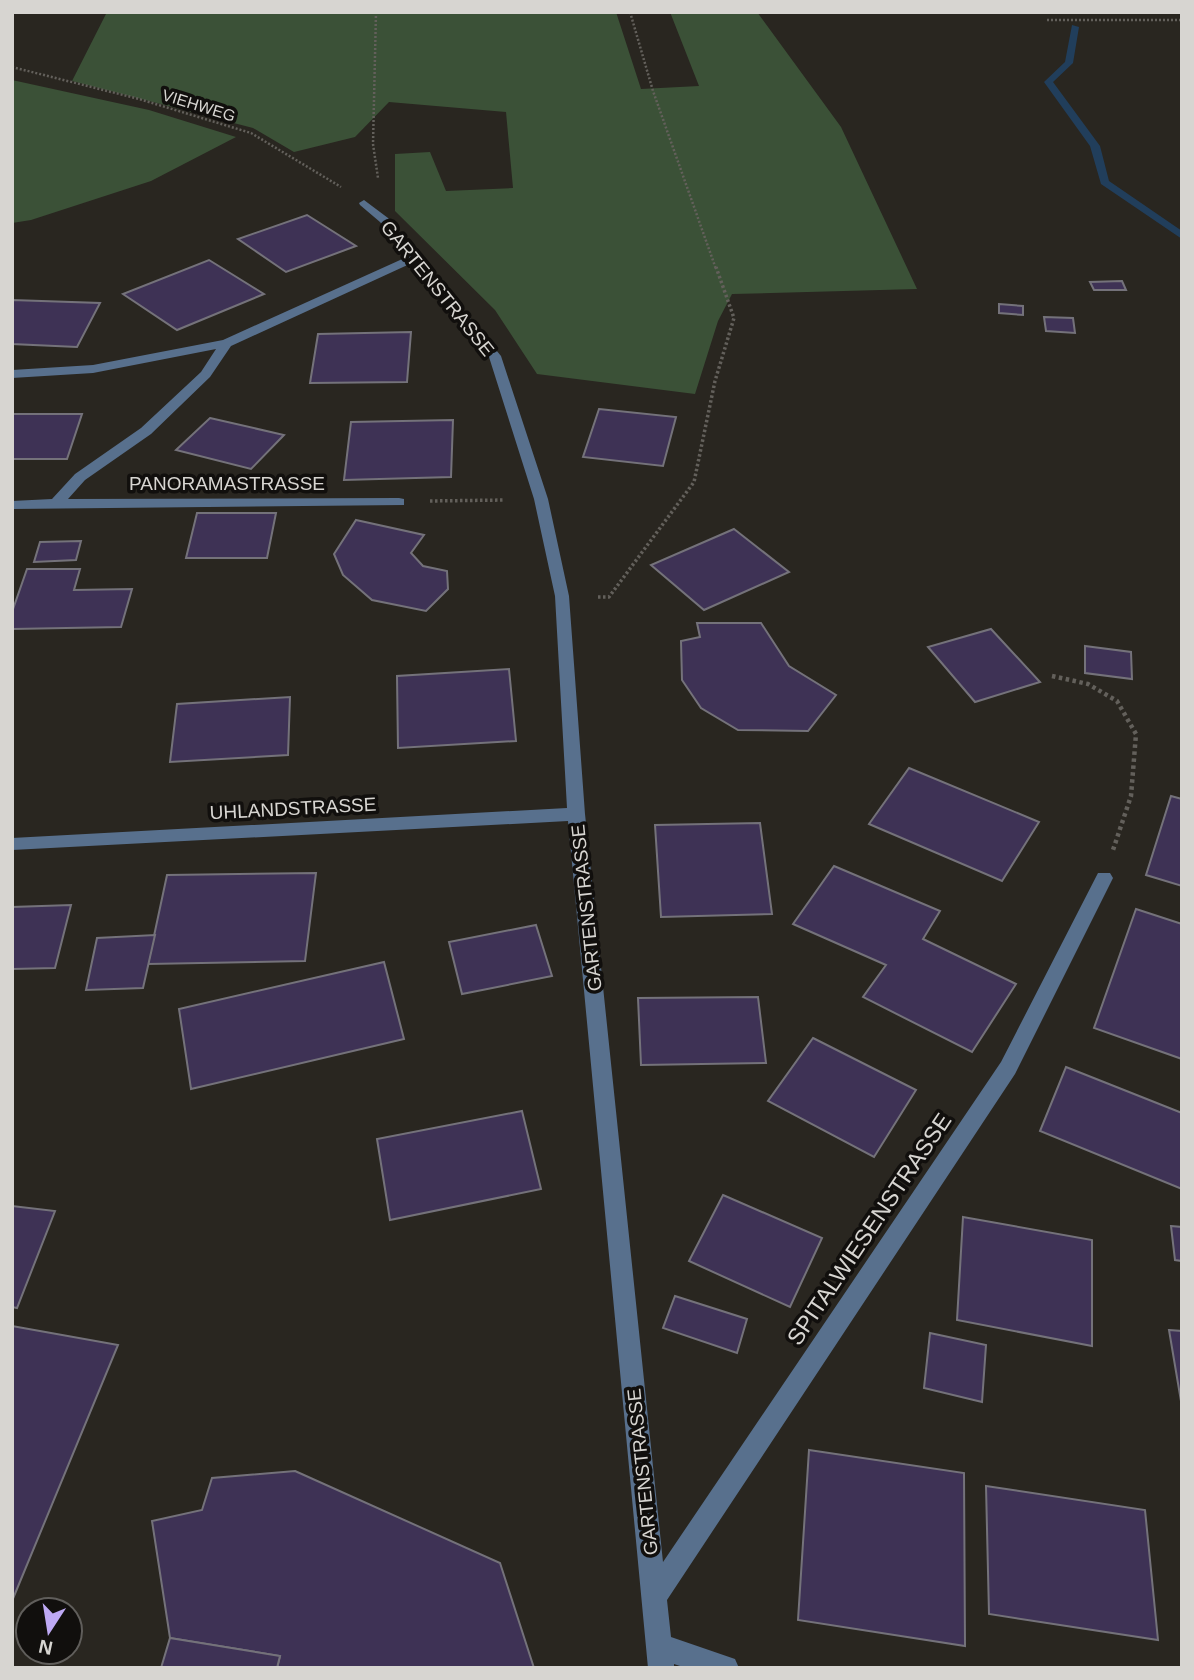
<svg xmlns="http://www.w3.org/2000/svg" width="1194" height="1680" viewBox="0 0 1194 1680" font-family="Arial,sans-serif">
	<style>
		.green { fill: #3b5137 }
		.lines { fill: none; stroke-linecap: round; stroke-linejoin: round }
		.stream { fill: #213e5b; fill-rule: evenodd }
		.building { fill: #3e3255; stroke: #74727a; stroke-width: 2 }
		.path-far2 { stroke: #63605b; stroke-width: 2.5; stroke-dasharray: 2 2; stroke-linecap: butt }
		.path-far1 { stroke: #63605b; stroke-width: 3.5; stroke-dasharray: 2.5 2.5; stroke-linecap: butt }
		.path { stroke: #63605b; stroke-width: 4.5; stroke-dasharray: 3.5 3.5; stroke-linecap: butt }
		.minor { fill: #58708d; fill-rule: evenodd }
		.labels { text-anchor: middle; stroke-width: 7; stroke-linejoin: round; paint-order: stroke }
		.far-street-label { font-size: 16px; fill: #d7d5d1; stroke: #110f0d }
		.street-label { font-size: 19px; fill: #d7d5d1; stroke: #110f0d }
		.near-street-label { font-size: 23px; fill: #d7d5d1; stroke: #110f0d }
	</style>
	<rect width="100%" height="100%" fill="#292620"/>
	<g class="green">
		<path d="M107,12H616L641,89L699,86L670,12H757L841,127L917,289L732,294L718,321L695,394L537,374L495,310L395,211V154L430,152L446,191L513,188L506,112L389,102L355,137L294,152L253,128L72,81Z"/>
		<path d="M12,80L149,110L236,137L151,181L31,220L12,223Z"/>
	</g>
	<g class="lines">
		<path class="stream" d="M1072,25L1079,27L1073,63L1053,82L1100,146L1109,181L1182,231V239L1101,184L1090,146L1044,82L1065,62Z"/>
	</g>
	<g class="building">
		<path d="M307,215L356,246L286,272L238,239Z"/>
		<path d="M209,260L264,294L177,330L123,294Z"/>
		<path d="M1122,281L1126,290H1094L1090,282Z"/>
		<path d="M12,300L100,303L77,347L12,344Z"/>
		<path d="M999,304L1023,306V315L999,313Z"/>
		<path d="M1044,317L1073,318L1075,333L1046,331Z"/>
		<path d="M411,332L407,382L310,383L318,334Z"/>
		<path d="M599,409L676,417L663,466L583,457Z"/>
		<path d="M12,414H82L67,459H12Z"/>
		<path d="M210,418L284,435L251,469L176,450Z"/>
		<path d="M453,420L451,477L344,480L351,422Z"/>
		<path d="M197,513H276L267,558H186Z"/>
		<path d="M356,520L424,535L411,553L423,566L447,571L448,589L426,611L372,600L343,575L334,554Z"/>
		<path d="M734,529L789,572L704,610L651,565Z"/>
		<path d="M81,541L76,560L34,562L40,542Z"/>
		<path d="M27,569H80L74,590L132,589L121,627L12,629V612Z"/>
		<path d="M697,623H761L789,666L836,695L808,731L738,730L701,708L682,680L681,641L700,637Z"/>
		<path d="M991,629L1040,682L975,702L928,647Z"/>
		<path d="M1085,646L1131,652L1132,679L1085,673Z"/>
		<path d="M509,669L516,741L398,748L397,676Z"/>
		<path d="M290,697L288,755L170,762L177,704Z"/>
		<path d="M909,768L1039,822L1002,881L869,824Z"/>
		<path d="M1171,796L1182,799V886L1146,875Z"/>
		<path d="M760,823L772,914L661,917L655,825Z"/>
		<path d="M834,866L940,911L923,939L1016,984L972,1052L863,997L886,965L793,924Z"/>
		<path d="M316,873L305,961L148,964L167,875Z"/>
		<path d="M71,905L55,968L12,969V907Z"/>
		<path d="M1136,909L1182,924V1059L1094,1028Z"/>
		<path d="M536,925L552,976L462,994L449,942Z"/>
		<path d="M155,935L143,988L86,990L97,938Z"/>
		<path d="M384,962L404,1039L191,1089L179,1009Z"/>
		<path d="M758,997L766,1063L641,1065L638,998Z"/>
		<path d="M813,1038L916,1090L874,1157L768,1101Z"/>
		<path d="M1066,1067L1182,1113V1189L1040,1131Z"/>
		<path d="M522,1111L541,1189L390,1220L377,1139Z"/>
		<path d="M723,1195L822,1238L790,1307L689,1261Z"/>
		<path d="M12,1206L55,1211L17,1308L12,1307Z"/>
		<path d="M963,1217L1092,1240V1346L957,1320Z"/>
		<path d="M1171,1226L1182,1227V1261L1175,1260Z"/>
		<path d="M675,1296L747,1319L737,1353L663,1328Z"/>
		<path d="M12,1326L118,1345L12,1601Z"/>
		<path d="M1169,1330L1182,1331V1407Z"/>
		<path d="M930,1333L986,1345L982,1402L924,1388Z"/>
		<path d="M809,1450L964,1473L965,1646L798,1620Z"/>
		<path d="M295,1471L500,1563L534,1668H277L280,1656L170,1638L152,1521L202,1510L212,1478Z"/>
		<path d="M986,1486L1145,1510L1158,1640L989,1614Z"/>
		<path d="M170,1638L280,1656L277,1668H161Z"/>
	</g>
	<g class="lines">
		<g class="path-far2">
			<path d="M376,12L373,144L378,178"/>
			<path d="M630,12L653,91L716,269"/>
			<path d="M1047,20H1182"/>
			<path d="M12,67L139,99L251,133L341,187"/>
		</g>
		<g class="path-far1">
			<path d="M430,501L505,500"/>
			<path d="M598,597H609L694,482L715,381L734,318L716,267"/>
		</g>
		<path class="path" d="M1052,676L1088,684L1117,701L1136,734L1131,796L1113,850"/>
		<path class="minor" d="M364,200L388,218L501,356L548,499L569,596L585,814L663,1562L1001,1062L1098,873H1110L1113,878L1015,1074L667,1600L671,1637L735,1659L739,1668H686L674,1664V1668H648L568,821L12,850V838L567,808L555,596L534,499L489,357L414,262L231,346L210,377L151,434L85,480L68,499L399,498L404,499V505L12,509V501L52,499L75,474L141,428L201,372L216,349L93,373L12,378V370L93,365L223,340L409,256L380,222L360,205L359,203Z"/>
	</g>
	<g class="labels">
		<g class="far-street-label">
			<text transform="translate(199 105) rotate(17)" y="6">VIEHWEG</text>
		</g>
		<g class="street-label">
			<text transform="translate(438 288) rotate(51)" y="7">GARTENSTRASSE</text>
			<text x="227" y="490">PANORAMASTRASSE</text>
			<text transform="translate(293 808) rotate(-3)" y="7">UHLANDSTRASSE</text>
			<text transform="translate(586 908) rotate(-96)" y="7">GARTENSTRASSE</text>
			<text transform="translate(642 1472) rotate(-96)" y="7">GARTENSTRASSE</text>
		</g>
		<g class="near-street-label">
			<text transform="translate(869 1229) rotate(-56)" y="8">SPITALWIESENSTRASSE</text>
		</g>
	</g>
	<rect width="1194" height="1680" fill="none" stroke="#d7d5d1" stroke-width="28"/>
	<g transform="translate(49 1631) rotate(192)"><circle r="33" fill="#110f0d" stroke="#605e5b" stroke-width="2"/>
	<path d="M0-5L12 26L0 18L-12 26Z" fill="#bea9f4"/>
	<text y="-10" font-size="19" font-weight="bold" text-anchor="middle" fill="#d7d5d1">N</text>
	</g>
</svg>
